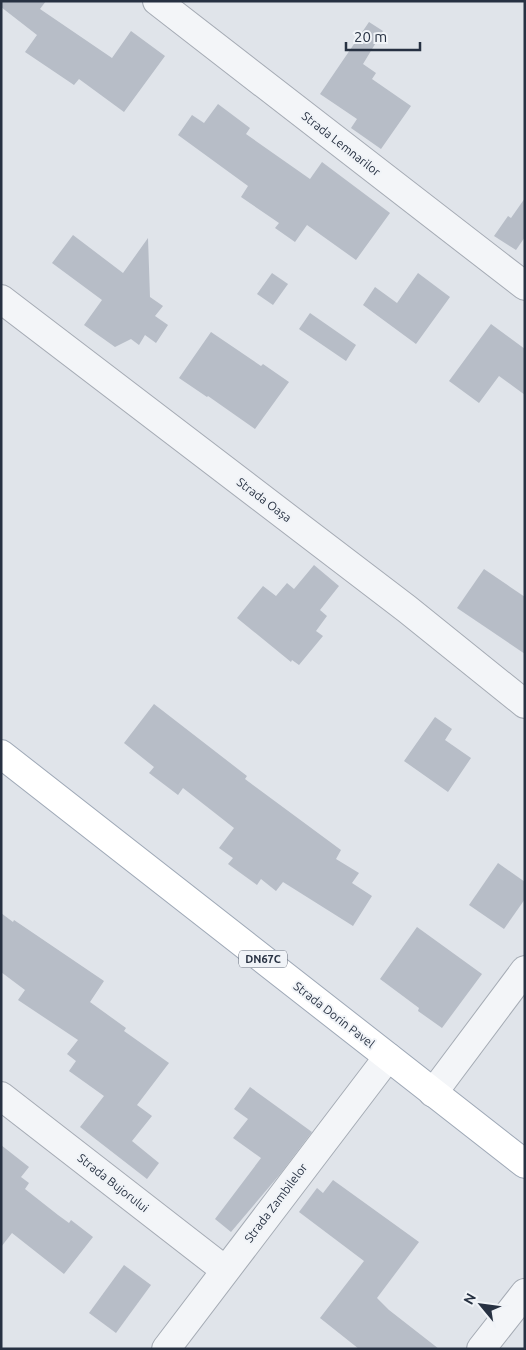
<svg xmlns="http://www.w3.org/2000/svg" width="526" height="1350" viewBox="0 0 526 1350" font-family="Ubuntu,sans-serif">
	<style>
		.building { fill: #b7bdc7 }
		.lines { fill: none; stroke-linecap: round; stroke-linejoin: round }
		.street-casing { stroke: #a5abb4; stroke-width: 30 }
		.primary-casing { stroke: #9ea8b6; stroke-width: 30 }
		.street { stroke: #f3f5f8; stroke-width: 28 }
		.primary { stroke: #fff; stroke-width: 28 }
		.labels { text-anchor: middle; stroke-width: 4; stroke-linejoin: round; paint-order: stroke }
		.shield { fill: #f0f3f7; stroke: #636b78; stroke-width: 1 }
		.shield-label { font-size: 11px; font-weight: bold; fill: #273142 }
		.street-label { font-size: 12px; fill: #273142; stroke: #f0f3f7 }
	</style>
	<rect width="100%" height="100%" fill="#e0e4ea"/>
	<g class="building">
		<path d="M1,1H46L40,9L112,58L131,31L165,56L124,112L79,79L74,85L25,52L37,35L1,7Z"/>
		<path d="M369,22L383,31L363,64L376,73L372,79L411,106L381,149L351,128L357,119L320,94Z"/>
		<path d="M218,104L250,128L246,134L310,179L322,162L390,213L356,260L307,225L295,242L275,228L279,223L241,197L248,186L178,135L192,115L204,123Z"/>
		<path d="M525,198V237L516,250L494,236L508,216L511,218Z"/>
		<path d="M73,235L123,273L148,238L150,297L163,306L155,316L168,325L156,343L145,335L139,345L131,339L115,347L84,325L102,300L52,263Z"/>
		<path d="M272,273L288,284L273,305L257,294Z"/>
		<path d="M418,273L450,297L416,344L363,305L375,287L397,303Z"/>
		<path d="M310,313L356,345L346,361L299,329Z"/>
		<path d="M491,324L525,349V395L499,376L479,403L449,381Z"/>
		<path d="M211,332L261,366L263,364L289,382L255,429L208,396L207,397L179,378Z"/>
		<path d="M314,565L339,586L320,610L327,616L316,631L323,636L299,665L292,660L291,662L237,618L263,586L276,596L287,583L294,589Z"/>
		<path d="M484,569L525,597V654L457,608Z"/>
		<path d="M154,704L247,776L245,779L341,850L336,859L359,873L352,883L372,896L353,926L283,882L276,891L261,879L257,885L228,864L233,858L219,848L234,828L183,788L178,795L149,773L154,767L124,743Z"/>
		<path d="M435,717L452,729L445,740L471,758L448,792L404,761Z"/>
		<path d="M498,863L525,882V899L504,929L469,905Z"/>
		<path d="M1,913L13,922L14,920L104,981L90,1002L126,1028L124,1031L169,1063L137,1105L152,1116L132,1141L159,1163L147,1179L80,1127L104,1096L69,1071L76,1061L67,1054L78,1040L18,1000L25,990L1,972Z"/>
		<path d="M417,927L482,974L442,1028L418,1011L419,1008L380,979Z"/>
		<path d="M250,1087L312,1132L281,1173L231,1232L215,1219L261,1158L233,1138L248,1119L234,1109Z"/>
		<path d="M1,1145L29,1167L21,1177L29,1183L25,1189L58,1215L69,1223L71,1220L93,1237L64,1274L12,1233L1,1247Z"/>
		<path d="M333,1180L419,1242L377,1298L389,1310L439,1349H359L320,1318L364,1261L299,1212L317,1188L323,1193Z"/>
		<path d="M124,1265L151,1285L116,1333L89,1313Z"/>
	</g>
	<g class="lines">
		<g class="street-casing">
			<g id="street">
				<path d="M157,1L525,286"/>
				<path d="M1,299L407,609L525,704"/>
				<path d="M433,1093L525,970"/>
				<path d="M1,1096L225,1270"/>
				<path d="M166,1349L388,1057"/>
				<path d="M481,1349L525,1293"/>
			</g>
		</g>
		<g class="primary-casing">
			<path id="primary" d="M1,754L525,1164"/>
		</g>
		<use href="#street" class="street"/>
		<use href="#primary" class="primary"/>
	</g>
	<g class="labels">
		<rect class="shield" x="239" y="950.5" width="48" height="17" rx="4"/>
		<g class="shield-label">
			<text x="263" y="963">DN67C</text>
		</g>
		<g class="street-label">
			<text transform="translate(341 144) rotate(38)" y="4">Strada Lemnarilor</text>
			<text transform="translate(264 500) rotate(37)" y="4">Strada Oașa</text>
			<text transform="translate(334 1015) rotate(38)" y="4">Strada Dorin Pavel</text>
			<text transform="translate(113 1183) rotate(38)" y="4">Strada Bujorului</text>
			<text transform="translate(276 1203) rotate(-53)" y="4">Strada Zambilelor</text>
		</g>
	</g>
	<rect width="526" height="1350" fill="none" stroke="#273142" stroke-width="5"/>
	<g transform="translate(481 1305) rotate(299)" stroke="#f0f3f7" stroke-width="4" paint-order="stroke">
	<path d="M0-4L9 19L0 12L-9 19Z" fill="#273142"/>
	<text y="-8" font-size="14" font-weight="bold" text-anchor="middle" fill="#273142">N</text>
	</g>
	<path d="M346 42v8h74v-8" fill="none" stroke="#273142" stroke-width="2.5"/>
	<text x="354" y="42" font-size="15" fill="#273142" stroke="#f0f3f7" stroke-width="4" paint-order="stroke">20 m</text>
</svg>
